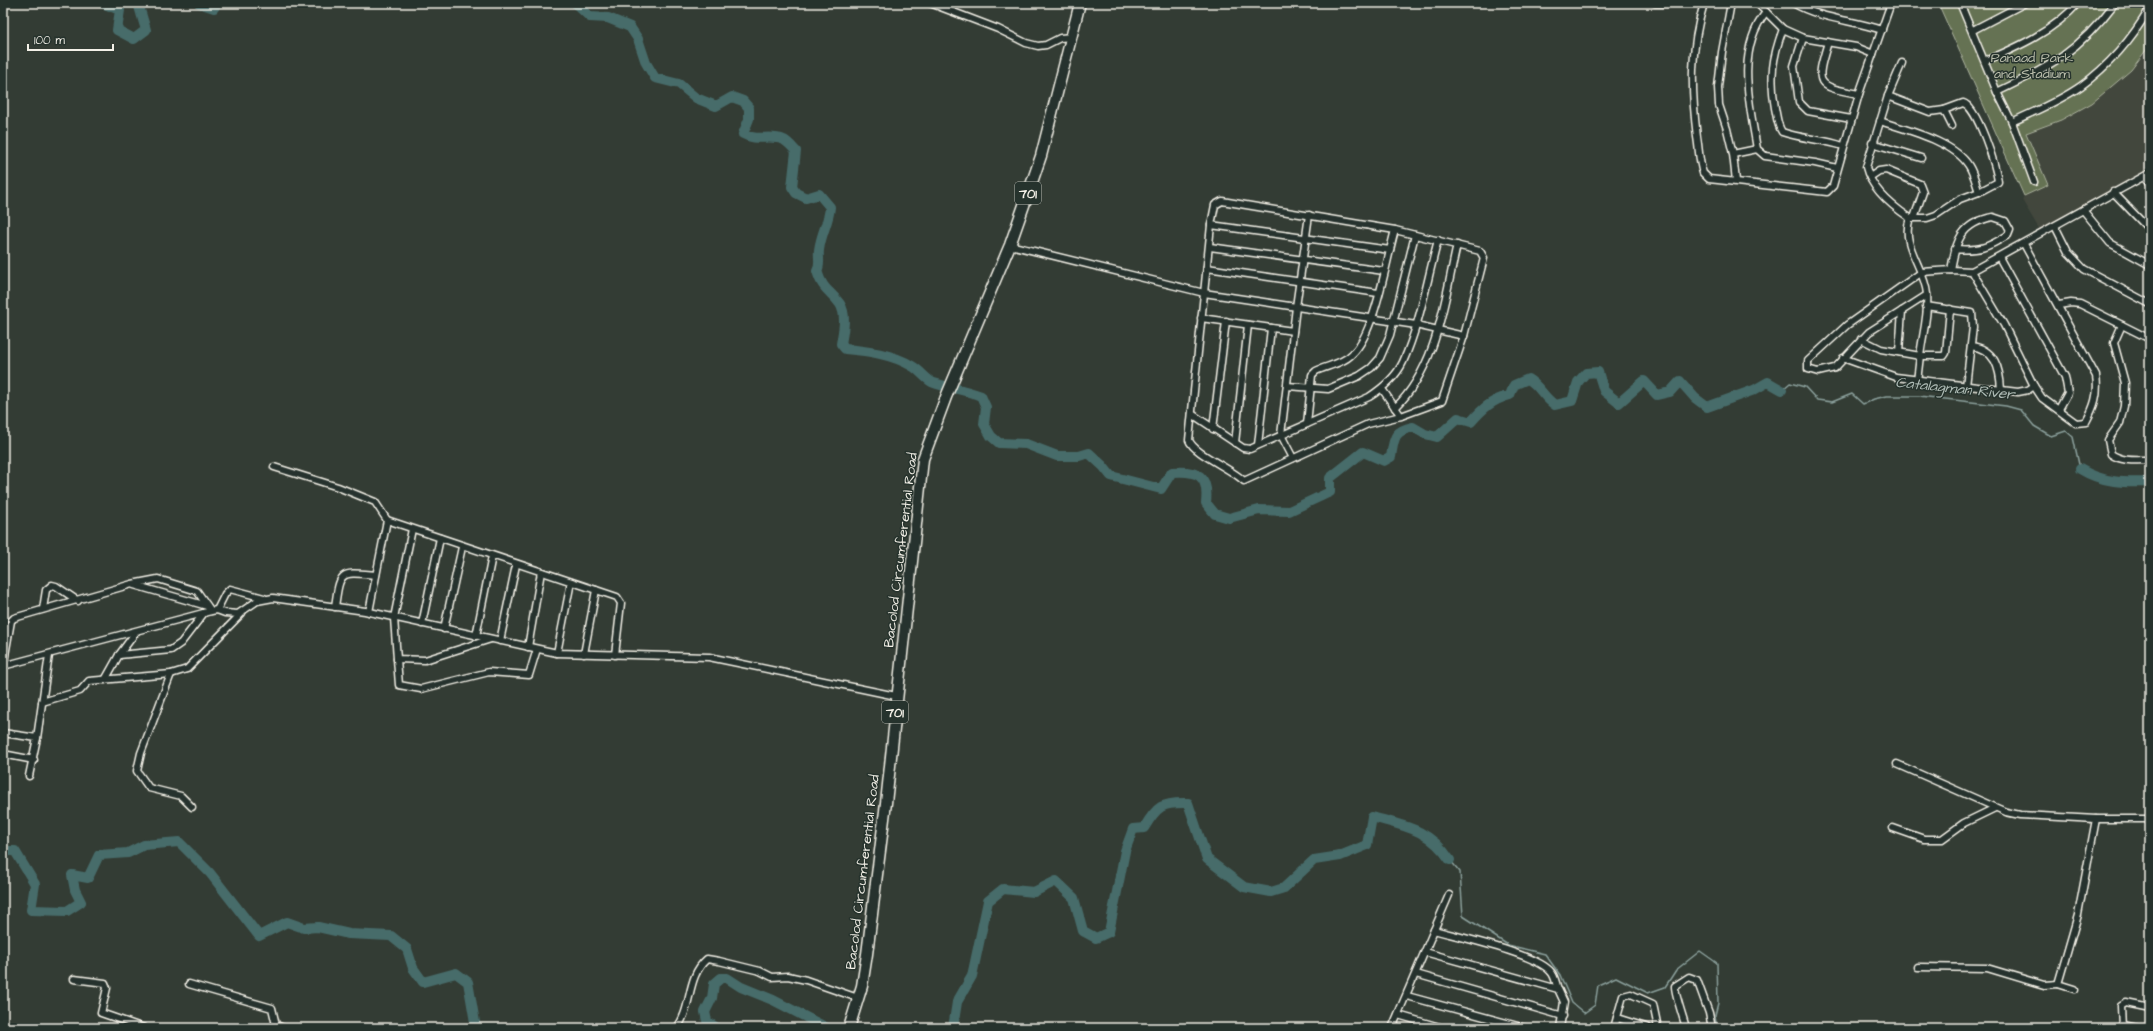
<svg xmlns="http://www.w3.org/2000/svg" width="2153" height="1031" viewBox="0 0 2153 1031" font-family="'Architects Daughter',sans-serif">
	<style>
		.built { fill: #43473d }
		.green { fill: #657253; stroke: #acb29e }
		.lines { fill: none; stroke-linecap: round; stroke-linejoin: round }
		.stream { stroke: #8ca19d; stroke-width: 1.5 }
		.river { stroke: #476c6b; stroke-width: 10 }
		.minor-casing { stroke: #f4f1e8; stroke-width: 9 }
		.primary-casing { stroke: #f4f1e8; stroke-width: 13 }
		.minor { stroke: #26332d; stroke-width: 6 }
		.primary { stroke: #26332d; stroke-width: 10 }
		.labels { text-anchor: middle; stroke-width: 3; stroke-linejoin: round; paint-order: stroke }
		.shield { fill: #26332d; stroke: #b6b8b0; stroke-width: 1 }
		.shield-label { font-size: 13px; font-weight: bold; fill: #f4f1e8 }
		.park-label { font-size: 14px; fill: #bbbeac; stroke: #26332d }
		.street-label { font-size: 14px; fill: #f4f1e8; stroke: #26332d }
		.water-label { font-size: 15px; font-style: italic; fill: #afbcb6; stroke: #26332d }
	</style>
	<rect width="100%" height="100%" fill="#333c34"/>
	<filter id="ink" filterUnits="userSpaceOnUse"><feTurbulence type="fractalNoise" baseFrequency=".025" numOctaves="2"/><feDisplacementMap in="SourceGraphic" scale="8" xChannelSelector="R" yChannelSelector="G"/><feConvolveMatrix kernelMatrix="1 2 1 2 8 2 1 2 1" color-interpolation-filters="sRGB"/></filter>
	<g filter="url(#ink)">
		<path class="built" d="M2150,45V169L2041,232L2022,200L2024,196L2048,185L2026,133L2061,120L2131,70Z"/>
		<path class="green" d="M1938,3H2150V45L2131,70L2092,103L2061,120L2026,133L2048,185L2024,196Z"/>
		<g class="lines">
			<g class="stream">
				<path d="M1782,390L1790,383L1805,387L1817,400L1832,402L1852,394L1863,404L1874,399L1887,396H1919L2006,406L2021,410L2034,426L2051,436L2066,431L2073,437L2080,469"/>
				<path d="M1450,860L1460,872L1463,916L1508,945L1545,954L1560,975L1572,1003L1584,1013L1595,1005L1598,985L1616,977L1648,993L1665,987L1676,970L1700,951L1717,963L1718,1003L1715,1015L1717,1028"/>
			</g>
			<g class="river">
				<path d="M102,3L120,10L117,30L134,39L146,30L138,3"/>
				<path d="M199,3L214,8L217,3"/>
				<path d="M575,3L590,17L608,18L630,27L638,39L646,63L655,78L679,84L696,98L716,106L732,97L743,101L749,108V119L743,134C757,142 770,134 784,140C788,142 793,148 796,151L792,187L796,193L806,198L819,194L830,207C829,222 821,233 819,250C818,258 821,264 817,271C823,291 830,290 840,304C847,315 843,332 841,344L845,349C868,351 892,354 912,366C920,370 927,381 934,383C950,388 966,390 981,396L986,407L984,424L991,436L999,443L1026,444L1057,456H1079L1089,453L1103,466L1111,476L1161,489L1172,472C1198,470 1209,475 1206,503L1215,514L1229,518L1259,510L1289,511L1330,492V478L1363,452L1384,461L1391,457C1394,439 1393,431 1413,427L1425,434L1437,437L1458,418L1471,422C1483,408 1492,400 1510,395L1514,385L1528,379C1540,386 1543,397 1555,405L1572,401L1578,382L1586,373L1598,372L1604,391L1619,403L1644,381L1657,395L1670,392L1680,381L1695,398L1707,407L1754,390L1768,382L1782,390"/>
				<path d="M2080,469C2103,483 2124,483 2150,482"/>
				<path d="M3,851H15L35,884L31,910L67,911L81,902L75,890L72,875L88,878L99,855L128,853L144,845L179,842L210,873L259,936L287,922L304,928L318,927L349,934L391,936L407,949L413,968L423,982L456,973L468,982L476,1028"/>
				<path d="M717,1028L707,1021L705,1012L712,998L714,984L721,978H727L741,987L773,1000L827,1028"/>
				<path d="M953,1028L957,1002L972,976L988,901L1003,889L1034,892L1056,881L1074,898L1083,931L1096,938L1109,932L1125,851L1133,829L1144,828C1157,806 1162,802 1188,803L1207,859L1244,887L1271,892L1284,888L1314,860L1340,856L1367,845L1372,817C1405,826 1429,829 1450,860"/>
			</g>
			<g class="minor-casing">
				<g id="minor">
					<path d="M930,3L998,29L1026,43L1038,46L1046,45L1060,38L1072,37"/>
					<path d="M1655,3H1669"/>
					<path d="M1704,3C1690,50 1691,88 1697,137C1699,148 1699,162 1703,173L1709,179L1827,192L1833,186L1859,94L1891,3"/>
					<path d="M1731,3L1722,52L1718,87L1719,105L1727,129L1733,154L1736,181"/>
					<path d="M1757,3L1783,29L1803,38L1856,47L1873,54"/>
					<path d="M1793,3C1820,19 1853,20 1882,30"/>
					<path d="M1960,3L1997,92L2012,122L2034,182"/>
					<path d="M1766,12C1735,51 1750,105 1757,149L1765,156L1815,163L1837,168"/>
					<path d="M1783,29C1772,58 1770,78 1775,108C1777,117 1777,125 1782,132C1802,139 1823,139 1843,146"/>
					<path d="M1973,30L2025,3"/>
					<path d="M1803,38L1794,66L1799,102L1808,111L1851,119"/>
					<path d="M1828,42C1815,85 1815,86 1859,94"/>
					<path d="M1985,61C2018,47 2054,31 2078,3"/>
					<path d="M1902,63L1888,96L1866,167C1871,189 1892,206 1910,218"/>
					<path d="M1997,92C2050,67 2079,51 2115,3"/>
					<path d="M1888,96L1930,112L1944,110L1952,126"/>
					<path d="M1880,121C1906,130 1954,141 1969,166C1974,174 1976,184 1979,192"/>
					<path d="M2012,122C2035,111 2060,101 2081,86C2110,65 2132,39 2150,8L2141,3"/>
					<path d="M1872,143L1921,158"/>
					<path d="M1733,154L1757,149"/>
					<path d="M1870,177L1879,171L1886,170L1920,184L1923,192L1914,218"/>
					<path d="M2144,177L2150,185"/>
					<path d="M2113,192L2145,225L2150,228"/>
					<path d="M1222,201L1395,230L1480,251L1484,258L1464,336L1442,401L1401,416L1368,424L1244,481C1231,468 1194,454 1189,440L1211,225L1215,205Z"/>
					<path d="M2083,210L2110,243L2150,265"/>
					<path d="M1211,225L1390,250"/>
					<path d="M2055,226L2068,252L2084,269L2150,304"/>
					<path d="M1010,245L1204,293L1416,325L1464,336"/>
					<path d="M1210,247L1384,271"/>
					<path d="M1999,257L2065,377L2068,393L2059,409"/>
					<path d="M1207,268L1378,293"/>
					<path d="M1951,270C1956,240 1961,223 1993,217L2005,221L2010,230L2008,235C1987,248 1979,251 1955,249"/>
					<path d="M1972,271L2004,325L2034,386L2042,398L2076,423L2086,422C2094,407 2099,394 2096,376L2024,244"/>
					<path d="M1927,295L1869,332L1835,368L1818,372L1808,369V361L1847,325L1922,272L1951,270L1972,271L2150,173"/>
					<path d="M2059,305L2071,303L2080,304L2150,339"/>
					<path d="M1926,306L1972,313L1973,327L1966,386"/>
					<path d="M1201,318L1293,331"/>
					<path d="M2122,325L2114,343L2125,383L2124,406L2120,423L2108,440L2111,454C2122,462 2137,460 2150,460"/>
					<path d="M1861,339L1881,349L1920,356C1922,337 1929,314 1927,294C1925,268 1900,245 1910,218H1927L1936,215L1960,199L1979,192L1998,182C1997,168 1977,106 1963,103L1944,110"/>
					<path d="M1971,346C1995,349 2000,368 2001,390"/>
					<path d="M1899,352L1902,311"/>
					<path d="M1843,358L1896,377L2018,392L2028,390L2034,386"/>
					<path d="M1917,381L1920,356H1944L1946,353L1950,309"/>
					<path d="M1287,386L1328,389L1359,376L1371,368L1380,358L1390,335L1415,235"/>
					<path d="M1382,389L1401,416"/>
					<path d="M1395,408C1438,366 1444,301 1457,245"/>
					<path d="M1192,414L1243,448L1250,449L1369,397C1383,388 1396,377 1403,362C1420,324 1427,280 1438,240"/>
					<path d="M1307,424L1312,375L1316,371C1327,366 1344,363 1352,354C1375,333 1386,262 1395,230"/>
					<path d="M1213,429L1226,321"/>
					<path d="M1235,443L1248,325"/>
					<path d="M1258,445L1271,328"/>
					<path d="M1293,458L1281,435L1296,307L1309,215"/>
					<path d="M274,467L338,487L375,502L387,520"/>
					<path d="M412,529L394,618L397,659L425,660L491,639"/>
					<path d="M134,585L207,606"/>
					<path d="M335,607C340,570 340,572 376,575"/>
					<path d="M43,609L46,590L52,585L56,586L78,601"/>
					<path d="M217,610L225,594L230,589L264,598"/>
					<path d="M369,612L387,520L617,597L621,603L615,655"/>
					<path d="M422,624L440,538"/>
					<path d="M444,629L462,547"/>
					<path d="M476,636L492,556"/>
					<path d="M500,641L516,565"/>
					<path d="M528,647L541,572"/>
					<path d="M557,653L571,582"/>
					<path d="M584,654L596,590"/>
					<path d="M119,655L171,650L181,643L204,613"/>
					<path d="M397,659L399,685L421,689L489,672L529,675L537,649"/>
					<path d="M3,666L211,611L217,610L225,613L238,614L257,601L273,598L365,611L557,653L709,657L896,696"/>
					<path d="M3,667L11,621L14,618L132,584L158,579L197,591L211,611"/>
					<path d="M171,674L141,753L137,771L149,788L181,796L192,807"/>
					<path d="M105,680L119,655L136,632"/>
					<path d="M42,702L80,691L89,681L171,674L187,669L242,613"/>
					<path d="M3,733L37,738L29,776"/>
					<path d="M37,738L49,655"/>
					<path d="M3,754L34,760"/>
					<path d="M1897,764L2006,812L2020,815L2096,819"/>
					<path d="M1893,828L1924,839H1942L1964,823L1995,808"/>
					<path d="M1434,930C1459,937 1537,954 1551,972C1555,976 1556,984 1558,989"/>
					<path d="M1425,952L1558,989L1564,1002L1560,1028"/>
					<path d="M1918,967L1987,968L2044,985L2058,984"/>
					<path d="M1416,974L1563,1016"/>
					<path d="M74,979L105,983L107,988L101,1013L144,1028"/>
					<path d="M189,984L272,1008L276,1025L283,1028"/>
					<path d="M2074,989L2058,984L2078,915L2096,819H2150"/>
					<path d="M1407,996L1525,1028"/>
					<path d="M1398,1015L1443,1028"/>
					<path d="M1617,1018L1649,1028"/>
					<path d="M2122,1025L2136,1028"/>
					<path d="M677,1028C693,1006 686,977 707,959L719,961L760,971L772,977L788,976L806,980L858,998"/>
					<path d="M1392,1028L1449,895"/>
					<path d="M1614,1028L1623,996L1631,994L1653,1004L1658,1028"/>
					<path d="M1686,1028C1684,1020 1674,991 1675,986L1689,977L1697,980L1709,1013L1712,1028"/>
					<path d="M2122,1028L2121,1006L2126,1003L2150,1008"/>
				</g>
			</g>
			<g class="primary-casing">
				<path id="primary" d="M849,1028L862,986L867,954L886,803L923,459L946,397L1010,245L1029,191L1041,156L1080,3"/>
			</g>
			<use href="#minor" class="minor"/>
			<use href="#primary" class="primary"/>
		</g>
	</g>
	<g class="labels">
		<g class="shield">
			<rect x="1015" y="182" width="26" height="22" rx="3"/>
			<rect x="882" y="701" width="26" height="22" rx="3"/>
		</g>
		<g class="shield-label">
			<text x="1028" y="198">701</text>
			<text x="895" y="717">701</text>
		</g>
		<g class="park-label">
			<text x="2032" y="62">Panaad Park<tspan x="2032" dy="16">and Stadium</tspan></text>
		</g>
		<g class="street-label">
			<text transform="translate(900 550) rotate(-83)" y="5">Bacolod Circumferential Road</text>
			<text transform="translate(862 872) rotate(-83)" y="5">Bacolod Circumferential Road</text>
		</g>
		<g class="water-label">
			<text transform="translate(1955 388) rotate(6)" y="5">Catalagman River</text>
		</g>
	</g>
	<rect width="2153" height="1031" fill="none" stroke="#26332d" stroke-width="16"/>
	<rect x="8" y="8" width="2137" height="1015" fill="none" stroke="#f4f1e8" stroke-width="1.5" filter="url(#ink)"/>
	<path d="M28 44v6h85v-6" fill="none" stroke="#f4f1e8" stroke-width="2"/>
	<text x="34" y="44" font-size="12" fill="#f4f1e8" stroke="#26332d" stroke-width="3" paint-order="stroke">100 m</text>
</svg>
